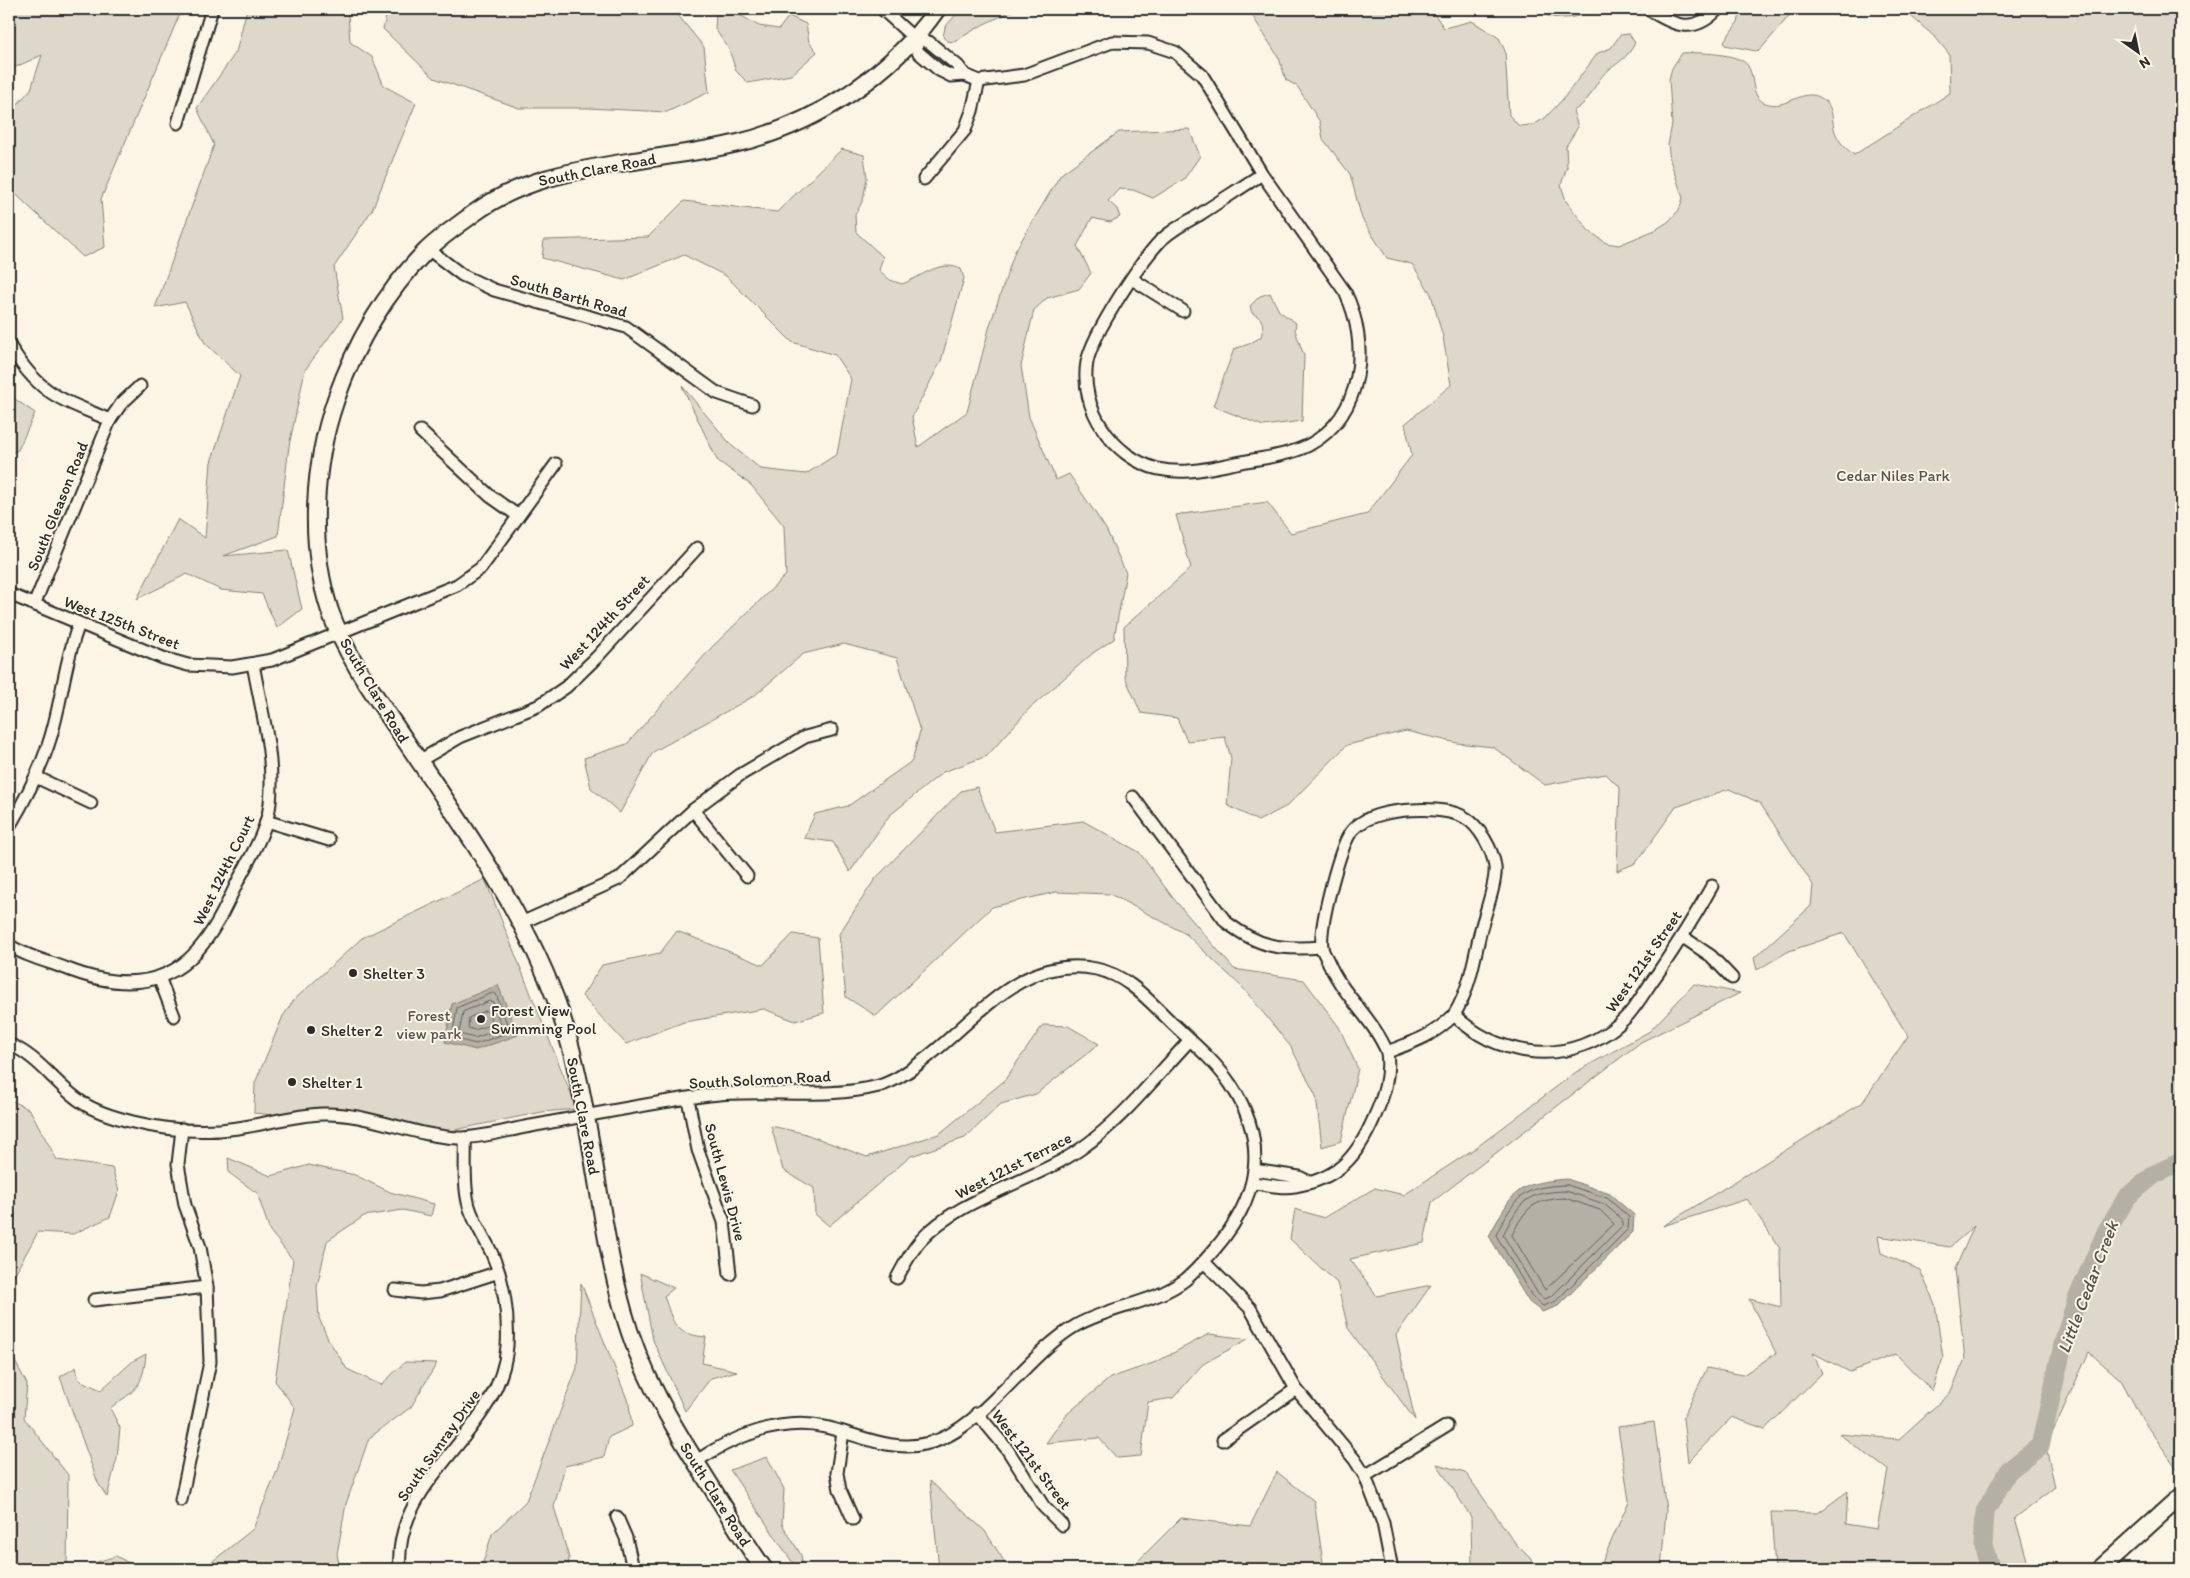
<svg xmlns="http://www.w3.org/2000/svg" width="2190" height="1578" viewBox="0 0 2190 1578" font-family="Itim,sans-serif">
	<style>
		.green { fill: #ded8ca; stroke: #84827a }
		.water { fill: #b4b0a5; stroke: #7d7b74 }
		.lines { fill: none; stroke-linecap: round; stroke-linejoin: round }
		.shore { stroke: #62605c; stroke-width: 1 }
		.river { stroke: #b4b0a5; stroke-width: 19 }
		.street-casing { stroke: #2b2b2b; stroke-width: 15 }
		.secondary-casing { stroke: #2b2b2b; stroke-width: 20 }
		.street { stroke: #fcf5e5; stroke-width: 11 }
		.secondary { stroke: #fcf5e5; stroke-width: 16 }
		.poi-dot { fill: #2b2b2b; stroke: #fcf5e5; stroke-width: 2 }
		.labels { text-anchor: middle; stroke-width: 4; stroke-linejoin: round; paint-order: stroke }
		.street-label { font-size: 16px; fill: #2b2b2b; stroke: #fcf5e5 }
		.park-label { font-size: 16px; fill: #585653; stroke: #fcf5e5 }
		.poi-label { font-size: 16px; fill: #2b2b2b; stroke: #fcf5e5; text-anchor: start }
		.water-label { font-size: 18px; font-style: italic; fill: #545350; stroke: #fcf5e5 }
	</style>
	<rect width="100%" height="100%" fill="#fcf5e5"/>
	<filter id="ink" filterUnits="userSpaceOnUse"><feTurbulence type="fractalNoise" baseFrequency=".02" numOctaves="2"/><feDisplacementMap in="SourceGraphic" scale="10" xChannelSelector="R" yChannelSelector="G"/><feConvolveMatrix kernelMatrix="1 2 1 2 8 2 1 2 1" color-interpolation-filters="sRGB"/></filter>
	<g filter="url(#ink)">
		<g class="green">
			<path d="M9,9H182L101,199L105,247L83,257L9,188V114L31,89L42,55L9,70Z"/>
			<path d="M247,9H340L348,14L350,42L372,57L384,86L416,103L372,210L334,267L343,318L305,370L289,446L278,536L223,556L288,550L302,609L277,628L262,594L221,590L187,574L137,599L178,519L205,538L211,462L240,376L205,343L185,302L155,308L214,145L197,108L236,52Z"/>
			<path d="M388,9H673L704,47L709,92L667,112L588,108H519L434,78L383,29Z"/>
			<path d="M961,9H1017L984,24L954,42L947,41L943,37L945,27Z"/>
			<path d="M1248,9H1431L1444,28L1472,21L1499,38L1505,51L1509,115L1519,126L1533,125L1545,118L1563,99L1598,53L1611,48L1620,35L1629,34L1635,43C1628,58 1617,63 1605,73C1592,86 1592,101 1573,111L1578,127L1566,146L1567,167L1561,185L1566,201L1588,230L1606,243L1619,245L1655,230L1668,222L1679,210L1683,198L1670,160L1668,145L1672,124L1669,79L1672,68L1682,53C1696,52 1741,53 1748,66C1756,79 1749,100 1769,104C1789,109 1807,83 1826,102C1833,109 1832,119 1834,128C1836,139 1845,148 1854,155L1950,93L1949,54L1936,38L1904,10L1898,9H2181V1465L2178,1470L2142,1419L2121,1380L2089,1352L2046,1447L2055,1487L2015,1518L2027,1560L2019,1569H1775L1771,1512L1818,1513L1848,1491L1846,1524L1877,1529L1888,1470L1839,1434L1899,1439L1950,1393L1965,1359L1955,1269L1974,1226L1950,1247L1878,1236L1881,1253L1920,1270L1935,1304L1943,1358L1932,1391L1896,1354L1850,1372L1813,1353L1822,1373L1765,1429L1732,1417L1688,1462L1683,1418L1707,1368L1743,1375L1776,1353L1749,1299L1781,1307L1780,1249L1747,1199L1663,1226L1862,1103L1908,1036L1844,933L1789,951L1757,970L1754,958L1811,906L1813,885L1760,803L1729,789L1676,807L1636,863L1617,871L1620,788L1606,774L1545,785L1493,747L1457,743L1406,731L1347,745L1287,806L1258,821L1227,805L1231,758L1225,737L1187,741L1177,718L1141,713L1125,677L1124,627L1191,568L1176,515L1267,502L1291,533L1367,514L1412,455L1405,424L1451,385L1443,337L1431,294L1412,264L1387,258L1362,219L1350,174L1323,139L1320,122L1297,86L1286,80L1279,58Z"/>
			<path d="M1534,9H1594C1576,20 1552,22 1534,9Z"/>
			<path d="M1742,9H1795L1760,50L1756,51L1725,45L1724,41L1738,22Z"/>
			<path d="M731,10L759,26L779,29L789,16L806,24L809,42L817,52L791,75L748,83L736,71L729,49L715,29L716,13Z"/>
			<path d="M1189,129L1200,156L1184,179L1153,198L1133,190L1119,189L1108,201L1117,209L1120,217L1110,222L1092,218L1077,246L1091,273L1079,289L1047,298L1034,310L1021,366L1029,417L1056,480L1069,474L1106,529L1126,573L1114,639L1093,653L1029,709L987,756L943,772L889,816L850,872L833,842L804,838L815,814L848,806L912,761L920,731L897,658L844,644L803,654L754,696L653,752L620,813L591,788L584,758L627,744L712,647L786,575L784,526L751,485L717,460L682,386L732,446L761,469L806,474L837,454L851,379L835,355L792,342L726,276L684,255L624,280L542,258L544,240L648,237L684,201L777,212L842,149L864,155L867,178L863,200L855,215L856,232L883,257L879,270L890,280L902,284C922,277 939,259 961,269L964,278L941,361L912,417L918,447L967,412L990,325L1015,251L1061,174L1119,132Z"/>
			<path d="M1270,293L1279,311L1296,323L1295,330L1304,356L1302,421L1263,426L1213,406L1234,349L1249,344L1261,337C1264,324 1264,319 1252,313L1250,306L1260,296Z"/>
			<path d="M9,395L35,413L18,450L9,454Z"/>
			<path d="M977,787L995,832L1083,821L1139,852L1173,898L1234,969L1304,980L1339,1027L1358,1069L1341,1141L1322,1147L1316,1096L1291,1047L1244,989L1186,934L1110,894L1056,892L992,907L876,1016L846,997L839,934L875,879L961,791Z"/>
			<path d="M485,879L577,1109L542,1112L445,1132L254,1113L255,1083L283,1016L294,1000L362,938Z"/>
			<path d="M677,931L763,965L793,934L818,938L824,1013L795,1021L764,1009L684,1022L626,1044L582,996L602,965L660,953Z"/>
			<path d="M1694,984L1740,993L1641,1042L1432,1202L1424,1243L1350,1259L1377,1296L1431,1285L1396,1335L1415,1420L1348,1328L1337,1283L1290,1239L1295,1209L1324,1218L1375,1188L1404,1195L1477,1147L1576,1072L1650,1031Z"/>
			<path d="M1043,1025L1068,1026L1099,1044L1036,1094L1001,1104L965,1138L911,1156L829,1226L815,1214L814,1188L783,1170L771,1126L803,1133L867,1157L939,1134L1004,1081Z"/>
			<path d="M9,1099L30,1110L57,1160L112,1168L119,1191L110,1217L73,1234L38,1232L9,1284Z"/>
			<path d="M228,1158L271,1176L309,1165L355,1175L390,1192L434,1204L431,1216L403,1210L364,1216L327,1241L317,1287L319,1318L328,1339L347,1369L381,1385L405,1362L437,1363L411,1407L369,1438L346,1504L337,1554L340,1569H203L253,1529L277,1471L295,1408L275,1381L293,1260L270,1231L257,1193L229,1173Z"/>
			<path d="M640,1273L674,1288L664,1296C674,1324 673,1334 706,1337L702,1363L737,1371L711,1378L685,1411L653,1340Z"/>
			<path d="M581,1283L629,1404L632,1426L609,1437L604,1457L565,1466L554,1507L569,1558L568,1569H481L492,1534L526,1501L577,1368Z"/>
			<path d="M1209,1334L1248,1339L1203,1364L1173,1398L1148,1402L1141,1456L1117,1458L1099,1438L1046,1443L1066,1415L1110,1378L1156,1362Z"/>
			<path d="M9,1350L27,1384L24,1418L68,1475L67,1569H9Z"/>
			<path d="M146,1354C143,1387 136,1390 110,1408L120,1428L117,1458L107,1497L98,1483L60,1377L76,1367L79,1380L101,1390L133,1361Z"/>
			<path d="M1654,1422L1666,1510L1661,1569H1599L1629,1501L1618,1427Z"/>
			<path d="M767,1457L784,1489L782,1524L801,1555L803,1569H797L730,1470Z"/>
			<path d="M1437,1464L1465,1472L1516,1544L1541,1569H1472L1471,1517Z"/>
			<path d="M1277,1472L1314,1501L1324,1569H1130L1181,1518L1250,1526Z"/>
			<path d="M930,1481L985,1531L1009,1569H939Z"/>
			<path d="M116,1556L140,1569H97V1562Z"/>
		</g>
		<g class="water">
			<path d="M498,985L518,1035L476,1050L445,1042L452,1004Z"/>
			<path d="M1567,1179L1610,1194L1634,1215L1633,1232L1558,1306L1542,1312L1529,1302L1489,1236C1513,1192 1514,1183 1567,1179Z"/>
		</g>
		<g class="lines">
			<g class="shore">
				<path d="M493,993L496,994L510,1032L476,1044L452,1038L457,1008Z"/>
				<path d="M490,1001L493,1002L502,1028L475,1038L459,1034L463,1012Z"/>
				<path d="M486,1011L489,1012L492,1024L475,1030L468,1028L469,1018Z"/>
				<path d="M1567,1185L1607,1198L1629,1217L1628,1229L1556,1301L1543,1306L1533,1298L1496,1235C1515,1197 1522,1186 1567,1185Z"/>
				<path d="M1566,1191L1604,1204L1622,1219V1226L1552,1296L1544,1299L1538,1294L1503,1235C1520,1201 1526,1192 1566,1191Z"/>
				<path d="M1565,1198L1600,1210L1614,1224L1545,1290L1512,1235C1526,1207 1533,1200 1565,1198Z"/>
			</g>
			<path class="river" d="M1991,1569L1983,1547L1985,1512L2008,1471L2040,1446L2065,1336L2077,1299L2106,1232L2127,1197L2155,1174L2181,1162"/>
			<g class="street-casing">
				<g id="street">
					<path d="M882,9L914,38L929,42L958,66L965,75"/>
					<path d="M1648,9C1674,26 1694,35 1718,9"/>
					<path d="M914,38L918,52L939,70L951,76L965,75L979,81L1024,75L1112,42L1148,43L1175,52L1202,75L1262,174L1345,292C1370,343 1364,415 1309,445C1287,456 1261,458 1236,463C1210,468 1184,475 1158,469C1113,458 1079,408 1087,362C1093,333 1140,262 1161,240C1172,230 1186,222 1199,215C1220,201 1241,188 1262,174"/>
					<path d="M178,123L212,9"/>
					<path d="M924,179L965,130L972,111L979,81"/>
					<path d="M428,249L462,275L494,290L626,327L717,393L752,405"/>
					<path d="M1132,279L1183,311"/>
					<path d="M9,345C40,395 58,398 110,420"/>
					<path d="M420,431L490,496L517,515"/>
					<path d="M9,594L163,658L188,665L232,667L272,660L457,585L481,568L556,464"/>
					<path d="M34,605L110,420L121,404L140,386"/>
					<path d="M419,761L460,737L538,706L566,687L597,657L697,548"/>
					<path d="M36,777L91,803"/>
					<path d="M1133,797L1226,922C1260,948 1280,950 1322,947"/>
					<path d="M693,810L747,876"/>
					<path d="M266,821L329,840"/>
					<path d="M9,827C28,795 45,762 54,725C63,691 66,657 79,624"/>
					<path d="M521,923L619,879L693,810L740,775L805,737L832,730"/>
					<path d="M1683,937L1711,956L1732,978"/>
					<path d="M9,945C25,956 46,961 65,968C110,986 161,992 197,951C215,931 226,906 237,883C250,857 267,832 270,803C275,757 261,709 253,664"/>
					<path d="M159,977L174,1016"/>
					<path d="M9,1044C41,1058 55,1085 83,1103C96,1112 117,1118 133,1122C166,1130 204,1133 238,1128C266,1124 294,1115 322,1114C368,1112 411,1136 458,1138C482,1138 507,1130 531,1126C590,1115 650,1103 709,1095C765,1088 824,1100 879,1086C896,1081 911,1070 925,1059C977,1019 1022,954 1096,969C1128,975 1150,1002 1172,1023C1193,1043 1215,1061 1231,1085C1270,1144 1259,1198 1214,1250C1205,1260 1196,1271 1185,1280C1153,1304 1111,1306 1077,1325C1027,1353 982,1430 929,1443C892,1453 860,1435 825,1427C780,1417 732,1437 695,1462"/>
					<path d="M1387,1052C1373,1018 1342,995 1328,961C1326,957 1322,951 1322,947C1319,926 1338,856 1348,837C1350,832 1356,826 1361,823C1381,808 1442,805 1464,817C1479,825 1493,850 1495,867C1497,882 1485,913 1481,929C1474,959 1470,989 1454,1015"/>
					<path d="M688,1099L698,1150L724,1222L730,1274"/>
					<path d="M1254,1170L1299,1177L1309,1182"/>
					<path d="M1253,1183C1266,1184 1282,1189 1295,1186C1338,1179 1357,1157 1374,1118C1384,1096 1390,1076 1387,1052C1414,1042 1433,1036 1454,1015C1474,1034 1499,1047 1527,1051C1564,1057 1604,1042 1629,1014C1640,1001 1648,986 1658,973C1677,945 1695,916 1712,886"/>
					<path d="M1204,1262L1250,1308L1296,1389L1355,1460L1365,1476L1383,1523L1392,1569"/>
					<path d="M897,1278C904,1265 911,1251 921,1240C960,1197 1034,1182 1082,1148C1123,1119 1156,1076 1190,1040"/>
					<path d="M395,1290L421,1293L440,1291L499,1272"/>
					<path d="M94,1300L207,1287"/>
					<path d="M977,1413L1007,1449L1044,1507L1062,1525"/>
					<path d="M843,1432L837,1473L840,1490L853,1519"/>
					<path d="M1223,1440L1296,1389"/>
					<path d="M1365,1476L1447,1426"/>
					<path d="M181,1500L210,1362L207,1287L200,1247L185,1205L178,1164L182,1129"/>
					<path d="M617,1517L626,1538L633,1569"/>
					<path d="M400,1569C392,1478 501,1434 507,1346C509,1316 504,1281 492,1254C485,1238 474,1223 469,1206C463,1185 466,1160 465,1138"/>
				</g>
			</g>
			<g class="secondary-casing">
				<g id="secondary">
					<path d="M764,1569C744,1541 727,1512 709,1483C674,1428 640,1373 623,1310C595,1208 592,1099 556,1000C521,907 462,824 407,743C379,701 347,659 330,611C308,544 313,465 336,399C355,345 384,294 425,252C439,238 457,226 473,214C519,180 572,171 627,162C663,156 701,152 738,143C816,124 891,75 937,9"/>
					<path d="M2100,1569L2181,1496"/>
				</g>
			</g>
			<use href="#street" class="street"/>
			<use href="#secondary" class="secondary"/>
		</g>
	</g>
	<g class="poi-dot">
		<circle cx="353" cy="973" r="5"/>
		<circle cx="481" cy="1019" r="5"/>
		<circle cx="311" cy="1030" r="5"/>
		<circle cx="292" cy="1082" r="5"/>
	</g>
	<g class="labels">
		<g class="street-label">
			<text transform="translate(597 169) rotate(-11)" y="6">South Clare Road</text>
			<text transform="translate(569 295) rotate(16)" y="6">South Barth Road</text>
			<text transform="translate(57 506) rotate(-68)" y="6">South Gleason Road</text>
			<text transform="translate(122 622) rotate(21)" y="6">West 125th Street</text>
			<text transform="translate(604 622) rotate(-47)" y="6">West 124th Street</text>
			<text transform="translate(375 690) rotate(59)" y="6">South Clare Road</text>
			<text transform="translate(223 870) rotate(-64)" y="6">West 124th Court</text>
			<text transform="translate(1643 961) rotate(-55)" y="6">West 121st Street</text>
			<text transform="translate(760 1079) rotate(-3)" y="6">South Solomon Road</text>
			<text transform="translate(584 1116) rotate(79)" y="6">South Clare Road</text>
			<text transform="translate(1013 1165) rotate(-27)" y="6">West 121st Terrace</text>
			<text transform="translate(726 1182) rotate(75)" y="6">South Lewis Drive</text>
			<text transform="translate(438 1445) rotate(-55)" y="6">South Sunray Drive</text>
			<text transform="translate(1032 1459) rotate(53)" y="6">West 121st Street</text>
			<text transform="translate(716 1494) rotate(58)" y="6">South Clare Road</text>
		</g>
		<g class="park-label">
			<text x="1893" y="481">Cedar Niles Park</text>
			<text x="429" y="1021">Forest<tspan x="429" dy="18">view park</tspan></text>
		</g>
		<g class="poi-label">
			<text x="363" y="979">Shelter 3</text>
			<text x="491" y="1016">Forest View<tspan x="491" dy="18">Swimming Pool</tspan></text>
			<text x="321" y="1036">Shelter 2</text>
			<text x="302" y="1088">Shelter 1</text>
		</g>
		<g class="water-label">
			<text transform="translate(2088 1287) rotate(-69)" y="6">Little Cedar Creek</text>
		</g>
	</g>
	<rect width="2190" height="1578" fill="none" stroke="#fcf5e5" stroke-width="30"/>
	<rect x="15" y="15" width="2160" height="1548" fill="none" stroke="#2b2b2b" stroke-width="2" filter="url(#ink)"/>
	<g transform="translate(2138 52) rotate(147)" stroke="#fcf5e5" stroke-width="4" paint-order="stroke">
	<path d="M0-4L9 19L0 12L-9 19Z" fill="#2b2b2b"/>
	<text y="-8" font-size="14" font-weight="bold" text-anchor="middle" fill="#2b2b2b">N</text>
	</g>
</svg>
